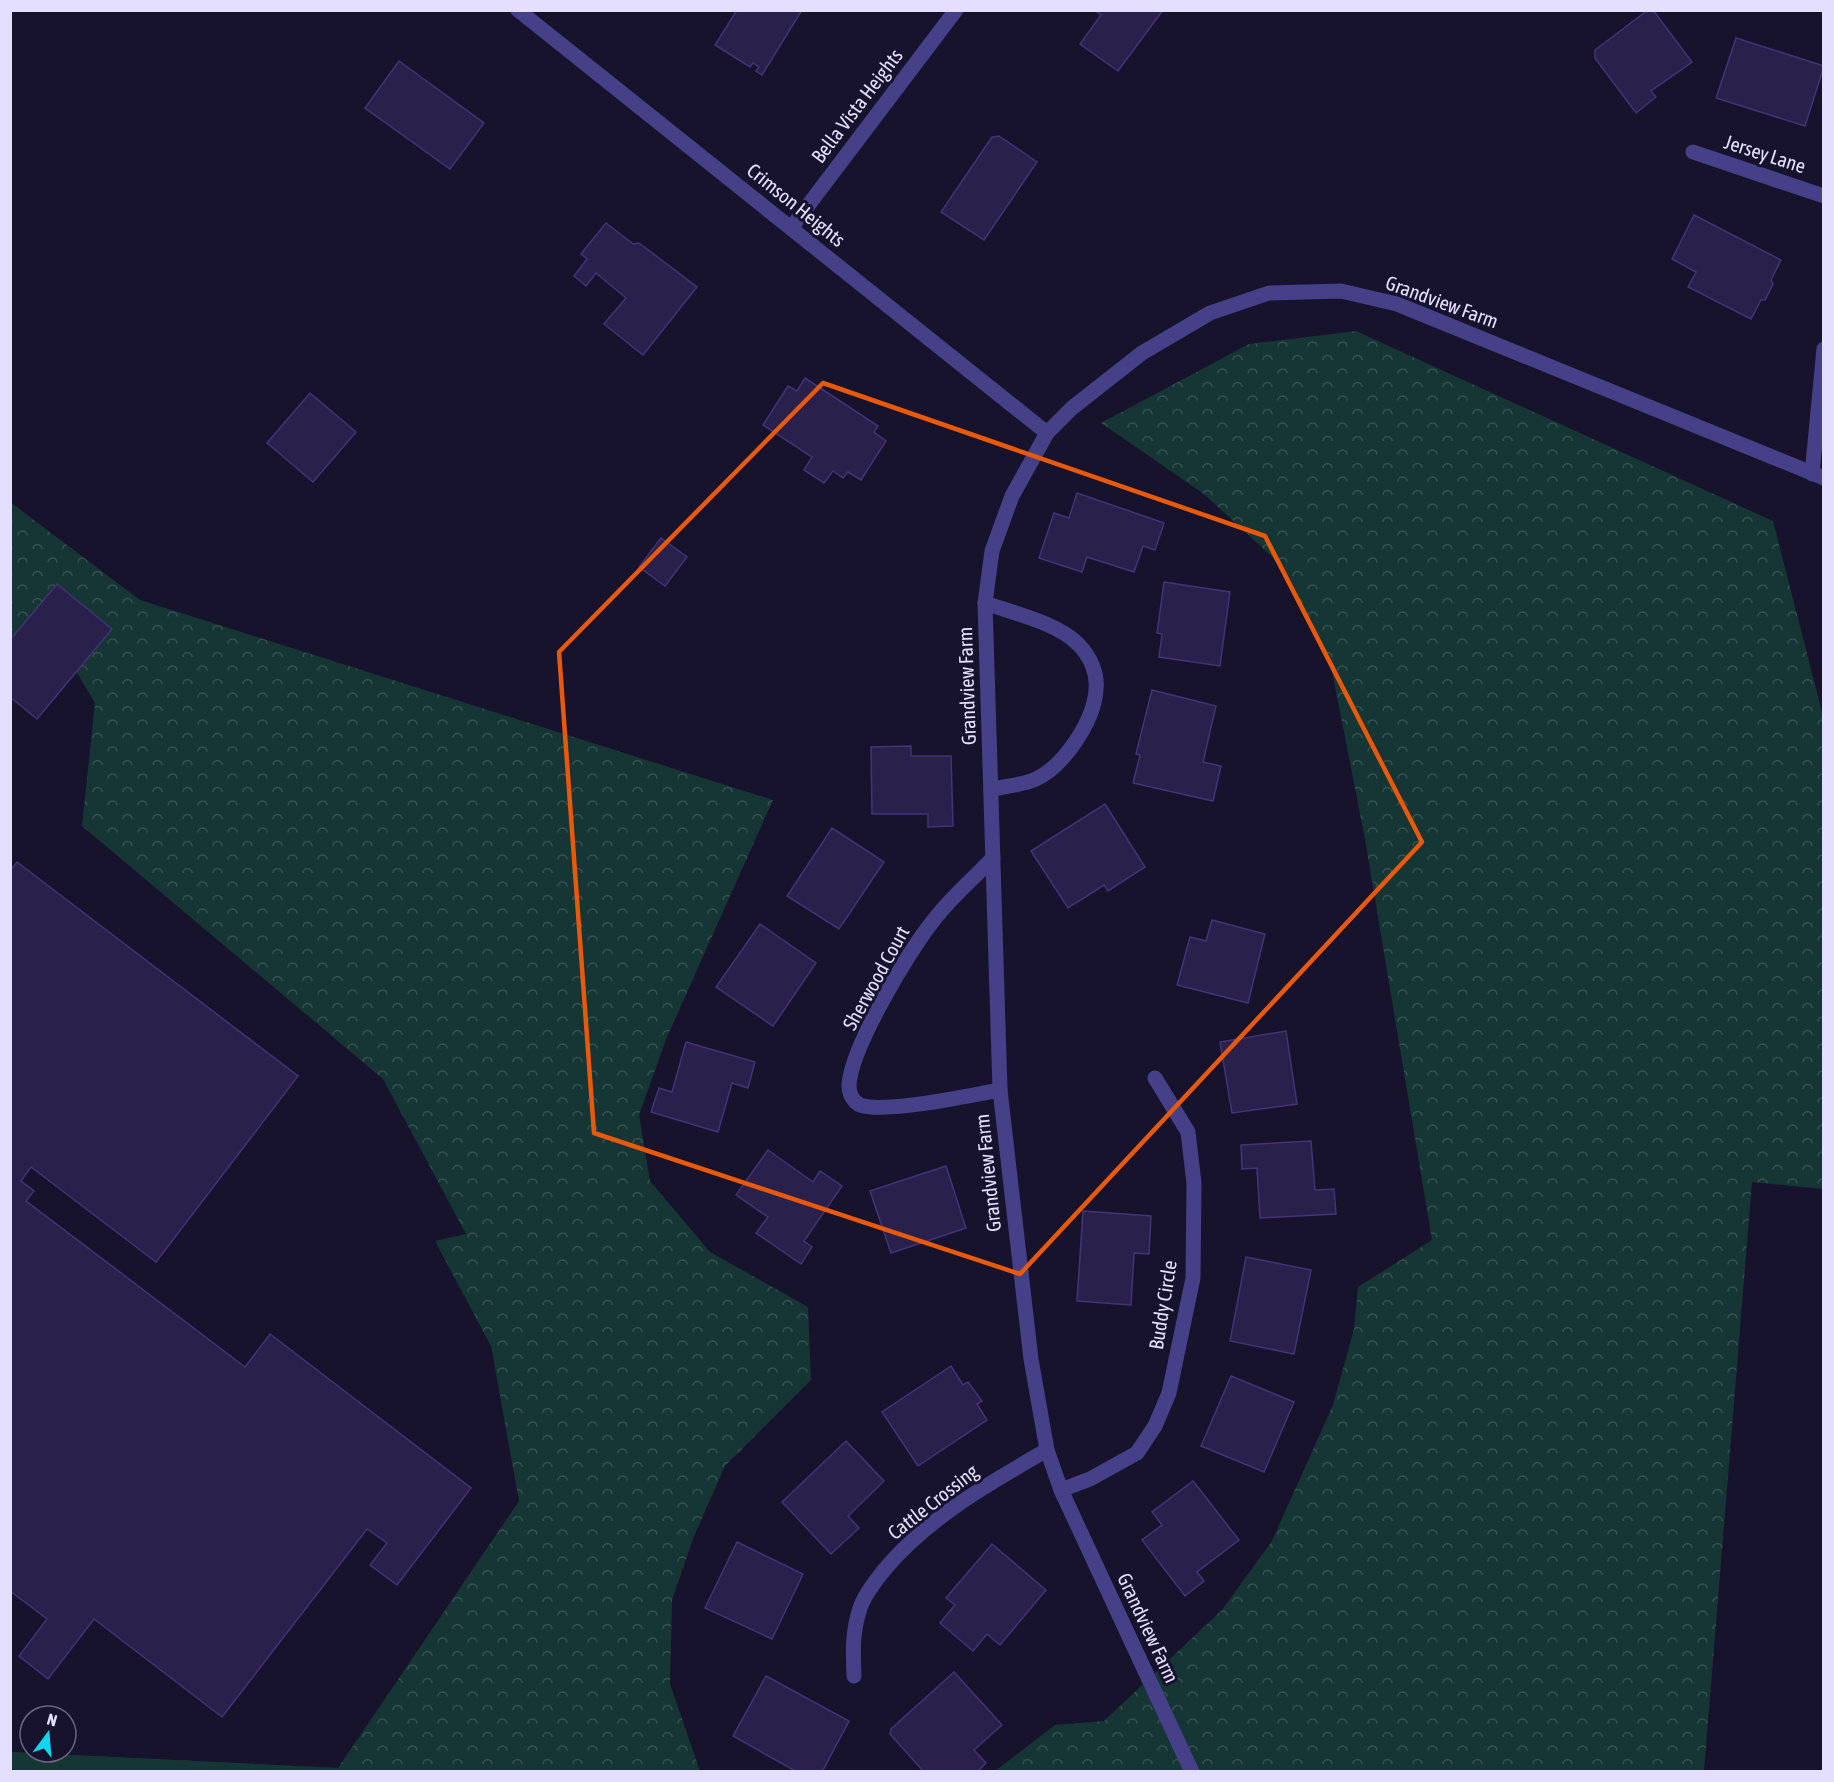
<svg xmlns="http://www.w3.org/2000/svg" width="1834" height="1782" viewBox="0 0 1834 1782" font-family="'Asap Condensed',sans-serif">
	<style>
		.forest { fill: url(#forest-crowns) }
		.green { fill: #163535 }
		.building { fill: #2a204c; stroke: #433377; stroke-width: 1.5 }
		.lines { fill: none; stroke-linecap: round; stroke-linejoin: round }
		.minor { stroke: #464088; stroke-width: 15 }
		.marked { fill: none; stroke: #e8590c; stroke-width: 4.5; stroke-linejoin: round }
		.labels { text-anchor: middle; stroke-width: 6; stroke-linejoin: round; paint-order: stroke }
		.street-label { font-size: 20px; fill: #e4dffe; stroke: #18132c }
	</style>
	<defs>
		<pattern id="forest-crowns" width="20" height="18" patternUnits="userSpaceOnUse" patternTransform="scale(1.5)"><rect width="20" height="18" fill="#163535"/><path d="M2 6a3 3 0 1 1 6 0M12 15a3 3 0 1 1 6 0" fill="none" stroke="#385253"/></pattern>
	</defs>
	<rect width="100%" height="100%" fill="#18132c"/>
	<g class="forest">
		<path d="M1356,331L1773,521L1823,716V1189L1752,1182L1704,1771L994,1772L1055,1725L1104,1721L1222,1610L1272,1541L1333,1405L1354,1329L1358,1287L1432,1240L1365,839L1331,666L1281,565L1204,494L1101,423L1249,344Z"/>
		<path d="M10,502L140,600L773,800L667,1037L639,1115L650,1181L710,1252L808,1307L811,1380L725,1466L694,1536L672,1600L670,1684L700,1771H11V1752L338,1768L519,1501L491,1346L435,1241L466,1234L383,1079L82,826L95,703L76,671L11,644Z"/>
	</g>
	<path class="green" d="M10,1752L338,1768L341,1771H11Z"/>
	<g class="building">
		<path d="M737,10H802L762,75L756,71L759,67L753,63L750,67L715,45Z"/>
		<path d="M1094,10H1163L1118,71L1080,44L1101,15Z"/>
		<path d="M1648,10H1653L1692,62L1651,91L1656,97L1636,113L1595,58V50Z"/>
		<path d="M1736,38L1824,66L1805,126L1716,98Z"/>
		<path d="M399,61L484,123L450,169L365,108Z"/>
		<path d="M999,136L1037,162L984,240L941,212L992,137Z"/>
		<path d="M1694,215L1781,260L1771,280L1773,284L1765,300H1761L1751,319L1688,287L1696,272L1672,259Z"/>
		<path d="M606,223L633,244L639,243L697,287L643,355L604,324L626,298L596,273L586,286L574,276L587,259L581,254Z"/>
		<path d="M805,378L878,426L874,432L886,441L861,480L848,472L843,478L833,471L824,483L804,470L812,457L763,425L788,386L797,391Z"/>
		<path d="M310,393L356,432L313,482L267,443Z"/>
		<path d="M1077,493L1164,523L1155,550L1143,546L1134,572L1087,557L1082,572L1039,558L1054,513L1069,518Z"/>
		<path d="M661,538L687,557L665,586L639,567Z"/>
		<path d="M1164,582L1230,592L1220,666L1159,657L1162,634L1157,633Z"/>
		<path d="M57,584L112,629L37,719L10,697V640Z"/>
		<path d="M1152,690L1216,706L1203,762L1221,766L1213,801L1133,783L1140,755L1136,754Z"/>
		<path d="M911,746V756H951L953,826L928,827V814H872L871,747Z"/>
		<path d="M1105,804L1145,867L1108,891L1104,885L1068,908L1031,851Z"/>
		<path d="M832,828L884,862L839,929L787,896Z"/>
		<path d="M17,862L298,1076L156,1262L31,1167L21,1181L34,1191L26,1201L245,1367L270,1334L471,1488L397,1585L370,1565L387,1543L367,1529L222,1717L94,1619L48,1679L19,1656L47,1619L10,1591V871Z"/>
		<path d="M1212,920L1265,934L1248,1003L1177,985L1190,937L1206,941Z"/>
		<path d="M760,924L816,963L773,1026L716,987Z"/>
		<path d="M1286,1031L1297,1104L1232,1113L1220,1042Z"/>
		<path d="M686,1042L755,1062L748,1088L732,1083L718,1132L651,1112L659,1088L672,1092Z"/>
		<path d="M1311,1141L1315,1190L1334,1189L1336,1214L1260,1218L1257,1168L1242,1169L1241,1145Z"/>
		<path d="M768,1150L813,1182L820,1171L842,1186L804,1241L812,1247L801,1264L756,1233L768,1217L736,1195Z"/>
		<path d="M946,1166L966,1228L891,1253L870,1191Z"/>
		<path d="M1083,1211L1151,1216L1149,1254L1134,1253L1131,1305L1077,1301Z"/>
		<path d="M1246,1257L1311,1270L1294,1354L1230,1341Z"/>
		<path d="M951,1366L963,1385L968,1382L982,1401L977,1404L987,1420L918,1466L882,1412Z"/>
		<path d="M1231,1376L1294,1402L1264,1472L1201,1446Z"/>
		<path d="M846,1441L884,1481L848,1516L859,1528L831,1554L782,1502Z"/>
		<path d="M1193,1481L1239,1540L1197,1572L1204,1581L1185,1596L1142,1540L1162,1525L1152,1512Z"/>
		<path d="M737,1542L803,1574L772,1639L705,1608Z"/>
		<path d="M992,1544L1046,1590L1000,1645L987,1634L973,1651L940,1623L955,1605L946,1598Z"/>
		<path d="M954,1672L1002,1725L974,1750L986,1763L977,1772H924L890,1734L891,1729Z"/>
		<path d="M766,1676L849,1721L822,1772H797L733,1736Z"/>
	</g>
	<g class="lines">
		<g class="minor">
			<path d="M518,10L1047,433"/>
			<path d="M1693,152L1824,196"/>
			<path d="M791,228L956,10"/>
			<path d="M1812,474L1824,349"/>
			<path d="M985,603C1013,613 1058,623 1078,644C1090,656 1098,673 1096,690C1094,721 1064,766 1036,779C1023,785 1005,786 991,790"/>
			<path d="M993,858C973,879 950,898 933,921C909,951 850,1049 849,1086C849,1093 853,1102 860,1105C884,1114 971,1095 1000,1090"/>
			<path d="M1061,1490L1090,1479L1137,1453L1155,1426L1169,1393L1193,1278L1194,1183L1188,1132L1155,1078"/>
			<path d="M854,1676C853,1649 852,1634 860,1608C865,1594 876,1580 885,1569C929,1517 988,1484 1047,1450"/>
			<path d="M1192,1772L1061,1490L1047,1450L1031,1359L1000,1090L985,603L992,551L1012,496L1047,433L1072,408L1142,353L1210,313L1269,293L1341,291L1397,304L1824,478"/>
		</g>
	</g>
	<path class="marked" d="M823,383L1265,536L1422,842L1020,1274L594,1133L559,652Z"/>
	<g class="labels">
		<g class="street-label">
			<text transform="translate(857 106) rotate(-53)" y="7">Bella Vista Heights</text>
			<text transform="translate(1765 154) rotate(18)" y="7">Jersey Lane</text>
			<text transform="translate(796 205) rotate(39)" y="7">Crimson Heights</text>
			<text transform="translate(1442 302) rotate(20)" y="7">Grandview Farm</text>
			<text transform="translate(967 686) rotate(-92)" y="7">Grandview Farm</text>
			<text transform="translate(876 978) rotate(-61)" y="7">Sherwood Court</text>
			<text transform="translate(988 1173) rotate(-96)" y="7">Grandview Farm</text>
			<text transform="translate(1163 1305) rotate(-81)" y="7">Buddy Circle</text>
			<text transform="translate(933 1502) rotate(-38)" y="7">Cattle Crossing</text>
			<text transform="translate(1148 1628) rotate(65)" y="7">Grandview Farm</text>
		</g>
	</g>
	<rect width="1834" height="1782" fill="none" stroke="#e4dffe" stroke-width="24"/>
	<g transform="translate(48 1734) rotate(16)"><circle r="28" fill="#18132c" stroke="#6a6580" stroke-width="1.5"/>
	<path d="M0-4.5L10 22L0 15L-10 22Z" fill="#14d5f4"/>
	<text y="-9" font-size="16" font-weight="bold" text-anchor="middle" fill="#e4dffe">N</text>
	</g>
</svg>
